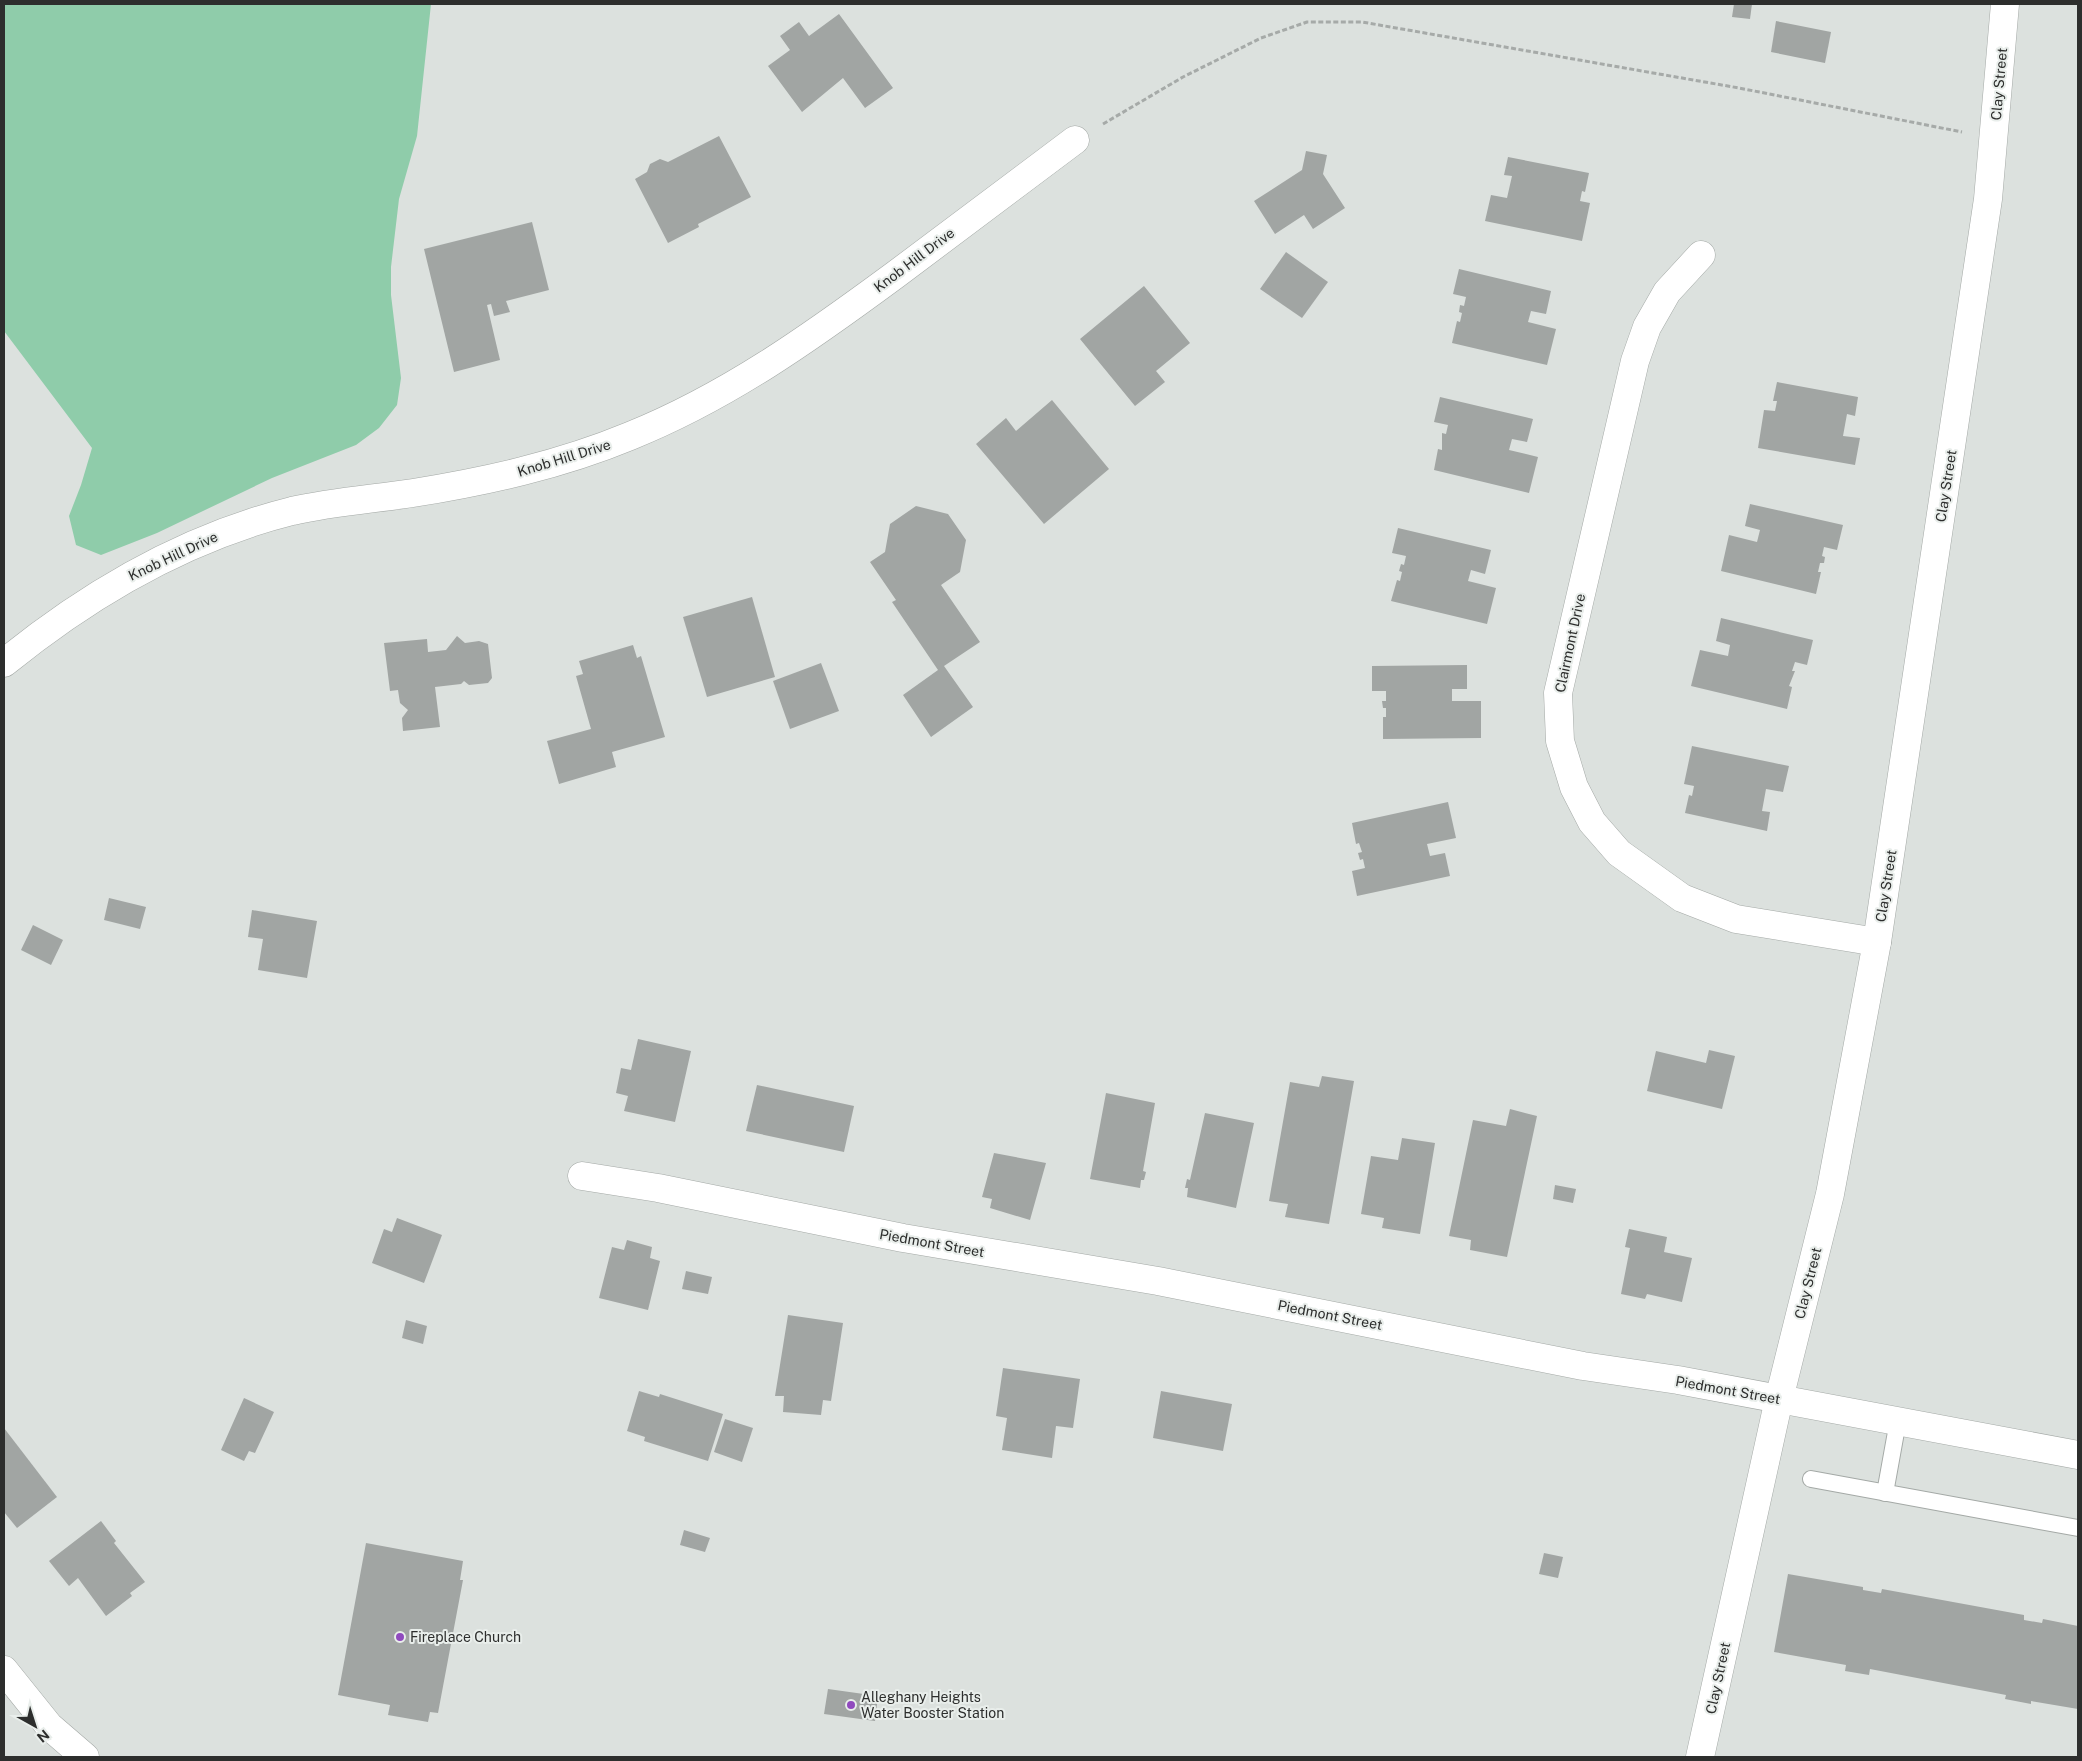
<svg xmlns="http://www.w3.org/2000/svg" width="2082" height="1761" viewBox="0 0 2082 1761" font-family="'Public Sans',sans-serif">
	<style>
		.green { fill: #8fccaa }
		.building { fill: #a1a5a3 }
		.lines { fill: none; stroke-linecap: round; stroke-linejoin: round }
		.service-casing { stroke: #a4a9a6; stroke-width: 18 }
		.minor-casing { stroke: #a4a9a6; stroke-width: 29 }
		.tertiary-casing { stroke: #a4a9a6; stroke-width: 29 }
		.path { stroke: #a6aaa8; stroke-width: 3; stroke-dasharray: 5 2.5; stroke-linecap: butt }
		.service { stroke: #fff; stroke-width: 16 }
		.minor { stroke: #fff; stroke-width: 28 }
		.tertiary { stroke: #fff; stroke-width: 28 }
		.poi-dot { fill: #904abe; stroke: #e9eeeb; stroke-width: 2 }
		.labels { text-anchor: middle; stroke-width: 4; stroke-linejoin: round; paint-order: stroke }
		.street-label { font-size: 14px; fill: #2d2e2d; stroke: #e9eeeb }
		.poi-label { font-size: 14px; fill: #2d2e2d; stroke: #e9eeeb; text-anchor: start }
	</style>
	<rect width="100%" height="100%" fill="#dce1de"/>
	<path class="green" d="M4,4H431L417,136L399,199L391,267V295L401,378L397,405L379,428L356,445L272,478L157,533L101,555L76,545L69,516L81,485L92,448L4,331Z"/>
	<g class="building">
		<path d="M1734,4H1752L1750,19L1732,17Z"/>
		<path d="M839,14L893,88L865,108L843,78L802,112L768,66L790,50L780,36L799,22L809,36Z"/>
		<path d="M1776,21L1831,32L1825,63L1771,52Z"/>
		<path d="M719,136L751,197L698,224L699,227L668,243L635,179L647,172L650,164L660,159L668,162Z"/>
		<path d="M1306,151L1327,155L1323,174L1345,208L1313,229L1304,215L1275,234L1254,201L1302,170Z"/>
		<path d="M1508,157L1589,173L1585,192L1582,191L1580,201L1590,203L1582,241L1485,221L1491,195L1507,198L1512,176L1504,175Z"/>
		<path d="M532,222L549,290L506,301L510,312L494,316L491,304L487,305L500,360L454,372L424,249Z"/>
		<path d="M1286,252L1328,282L1302,318L1260,289Z"/>
		<path d="M1459,269L1551,291L1546,314L1531,311L1528,322L1556,329L1547,365L1452,343L1457,321L1460,322L1462,313L1459,312L1460,305L1464,306L1466,297L1453,294Z"/>
		<path d="M1144,286L1190,343L1156,371L1165,382L1135,406L1080,339Z"/>
		<path d="M1777,382L1858,397L1855,416L1847,414L1843,436L1860,438L1855,465L1758,448L1764,410L1775,411L1777,401H1773Z"/>
		<path d="M1440,397L1533,419L1527,442L1512,439L1509,450L1538,457L1529,493L1434,470L1438,449L1442,450V433L1446,434L1448,425L1434,422Z"/>
		<path d="M1052,400L1109,469L1044,524L976,444L1006,418L1016,431Z"/>
		<path d="M1750,504L1843,525L1837,550L1824,547L1822,556L1825,557L1824,563H1820L1818,572H1821L1816,594L1721,571L1729,535L1757,542L1760,530L1745,526Z"/>
		<path d="M916,506L948,514L966,540L960,572L941,585L980,642L944,666L973,707L931,737L903,695L938,670L892,602L896,600L870,562L885,552L890,524Z"/>
		<path d="M1398,528L1491,550L1485,574L1471,570L1468,581L1496,588L1487,624L1391,601L1397,580L1400,581L1402,572L1399,571L1401,564L1404,565L1406,556L1392,553Z"/>
		<path d="M752,597L775,677L707,697L683,617Z"/>
		<path d="M1721,618L1813,640L1807,665L1795,662L1792,671H1795L1789,686L1792,687L1787,709L1691,686L1700,650L1728,656L1730,645L1716,641Z"/>
		<path d="M457,636L465,643L479,641L488,644L492,678L488,683L469,685L464,681L461,684L435,687L440,727L403,731L402,718L408,710L400,703L398,690L390,691L384,643L427,639L428,652L446,650Z"/>
		<path d="M633,645L637,658L641,656L665,737L612,752L616,767L559,784L547,741L591,729L576,676L583,674L579,661Z"/>
		<path d="M821,663L839,711L790,729L773,681Z"/>
		<path d="M1467,665V689H1452V701H1481V738L1383,739V717H1386V708H1383L1382,701H1386V691H1372V666Z"/>
		<path d="M1692,746L1789,766L1783,792L1766,789L1762,811L1770,812L1767,831L1685,813L1689,795L1692,796L1694,786L1684,784Z"/>
		<path d="M1448,802L1456,838L1427,844L1430,856L1445,853L1450,876L1357,896L1352,871L1365,868L1363,859L1360,860L1358,853L1362,852L1359,843L1356,844L1352,823Z"/>
		<path d="M109,898L146,907L140,929L104,920Z"/>
		<path d="M252,910L317,921L307,978L258,970L263,939L248,937Z"/>
		<path d="M33,925L63,940L51,965L21,950Z"/>
		<path d="M638,1039L691,1051L675,1122L624,1111L628,1096L616,1093L621,1068L631,1070Z"/>
		<path d="M1709,1050L1735,1056L1722,1109L1647,1091L1656,1051L1706,1063Z"/>
		<path d="M1322,1076L1354,1081L1329,1224L1285,1217L1288,1204L1269,1201L1290,1082L1319,1087Z"/>
		<path d="M757,1085L854,1106L844,1152L746,1131Z"/>
		<path d="M1106,1093L1155,1103L1143,1171L1146,1172L1144,1180H1141L1140,1188L1090,1179Z"/>
		<path d="M1510,1109L1537,1116L1507,1257L1470,1250L1471,1240L1449,1236L1473,1120L1506,1126Z"/>
		<path d="M1205,1113L1254,1123L1236,1208L1187,1197L1188,1188H1185L1187,1179L1190,1180Z"/>
		<path d="M1402,1138L1435,1143L1420,1234L1382,1228L1384,1218L1361,1214L1371,1156L1398,1160Z"/>
		<path d="M994,1153L1046,1163L1030,1220L990,1208L992,1199L982,1197Z"/>
		<path d="M1555,1185L1576,1189L1573,1203L1553,1199Z"/>
		<path d="M397,1218L442,1235L424,1283L372,1263L384,1229L392,1232Z"/>
		<path d="M1629,1229L1667,1237L1664,1252L1692,1258L1682,1302L1647,1294L1645,1299L1621,1294L1630,1248L1625,1247Z"/>
		<path d="M627,1240L652,1247L650,1258L660,1261L648,1310L599,1298L612,1247L624,1250Z"/>
		<path d="M686,1271L712,1277L708,1294L682,1289Z"/>
		<path d="M788,1315L843,1323L831,1401L823,1400L821,1415L783,1412L784,1396H775Z"/>
		<path d="M406,1320L427,1326L423,1344L402,1338Z"/>
		<path d="M1003,1368L1080,1379L1073,1428L1056,1426L1052,1458L1002,1450L1007,1418L996,1416Z"/>
		<path d="M639,1391L659,1397L660,1394L723,1414L708,1461L644,1441L645,1437L627,1431Z"/>
		<path d="M1161,1391L1232,1404L1223,1451L1153,1438Z"/>
		<path d="M244,1398L274,1412L255,1453L249,1451L244,1461L221,1450Z"/>
		<path d="M725,1419L753,1428L742,1462L714,1452Z"/>
		<path d="M4,1428L57,1497L17,1528L4,1512Z"/>
		<path d="M101,1521L116,1541L114,1543L145,1582L130,1593L132,1596L106,1616L78,1578L69,1586L49,1561Z"/>
		<path d="M684,1530L710,1538L705,1552L680,1545Z"/>
		<path d="M366,1543L463,1561L460,1580H463L438,1713L430,1712L428,1722L388,1715L390,1705L338,1695Z"/>
		<path d="M1544,1553L1563,1557L1558,1578L1539,1574Z"/>
		<path d="M1788,1574L1863,1587V1590L1881,1593L1882,1589L2024,1615V1620L2042,1623L2043,1619L2078,1626V1709L2031,1701V1704L2005,1699L2006,1695L1870,1669L1869,1675L1845,1671L1846,1665L1774,1652Z"/>
		<path d="M828,1689L878,1696L875,1721L824,1714Z"/>
	</g>
	<g class="lines">
		<g class="service-casing">
			<g id="service">
				<path d="M1811,1479L2078,1528"/>
				<path d="M1885,1493L1898,1421"/>
			</g>
		</g>
		<g class="minor-casing">
			<g id="minor">
				<path d="M1701,255L1667,292L1647,327L1635,361L1558,693L1560,741L1574,787L1592,822L1619,853L1682,898L1736,919L1877,942"/>
				<path d="M4,663C90,593 184,538 292,511C332,502 373,499 413,493C487,481 560,465 630,436C727,397 811,337 895,275C955,230 1015,185 1075,140"/>
				<path d="M582,1176L658,1188L903,1238L1158,1281L1583,1366L1678,1380L2078,1455"/>
				<path d="M4,1670L49,1726L85,1757"/>
			</g>
		</g>
		<g class="tertiary-casing">
			<path id="tertiary" d="M1700,1757L1779,1399L1830,1194L1877,942L1988,199L2005,4"/>
		</g>
		<path class="path" d="M1103,124L1183,77L1261,38L1307,22H1362L1739,88L1962,132"/>
		<use href="#service" class="service"/>
		<use href="#minor" class="minor"/>
		<use href="#tertiary" class="tertiary"/>
	</g>
	<g class="poi-dot">
		<circle cx="400" cy="1637" r="5"/>
		<circle cx="851" cy="1705" r="5"/>
	</g>
	<g class="labels">
		<g class="street-label">
			<text transform="translate(1999 84) rotate(-85)" y="5">Clay Street</text>
			<text transform="translate(914 260) rotate(-37)" y="5">Knob Hill Drive</text>
			<text transform="translate(564 458) rotate(-17)" y="5">Knob Hill Drive</text>
			<text transform="translate(1946 486) rotate(-81)" y="5">Clay Street</text>
			<text transform="translate(173 556) rotate(-25)" y="5">Knob Hill Drive</text>
			<text transform="translate(1570 643) rotate(-78)" y="5">Clairmont Drive</text>
			<text transform="translate(1886 886) rotate(-81)" y="5">Clay Street</text>
			<text transform="translate(932 1243) rotate(10)" y="5">Piedmont Street</text>
			<text transform="translate(1808 1283) rotate(-76)" y="5">Clay Street</text>
			<text transform="translate(1330 1315) rotate(11)" y="5">Piedmont Street</text>
			<text transform="translate(1728 1390) rotate(10)" y="5">Piedmont Street</text>
			<text transform="translate(1718 1678) rotate(-78)" y="5">Clay Street</text>
		</g>
		<g class="poi-label">
			<text x="410" y="1642">Fireplace Church</text>
			<text x="861" y="1702">Alleghany Heights<tspan x="861" dy="16">Water Booster Station</tspan></text>
		</g>
	</g>
	<rect width="2082" height="1761" fill="none" stroke="#2d2e2d" stroke-width="10"/>
	<g transform="translate(35 1726) rotate(141)" stroke="#e9eeeb" stroke-width="4" paint-order="stroke">
	<path d="M0-4L9 19L0 12L-9 19Z" fill="#2d2e2d"/>
	<text y="-8" font-size="14" font-weight="bold" text-anchor="middle" fill="#2d2e2d">N</text>
	</g>
</svg>
